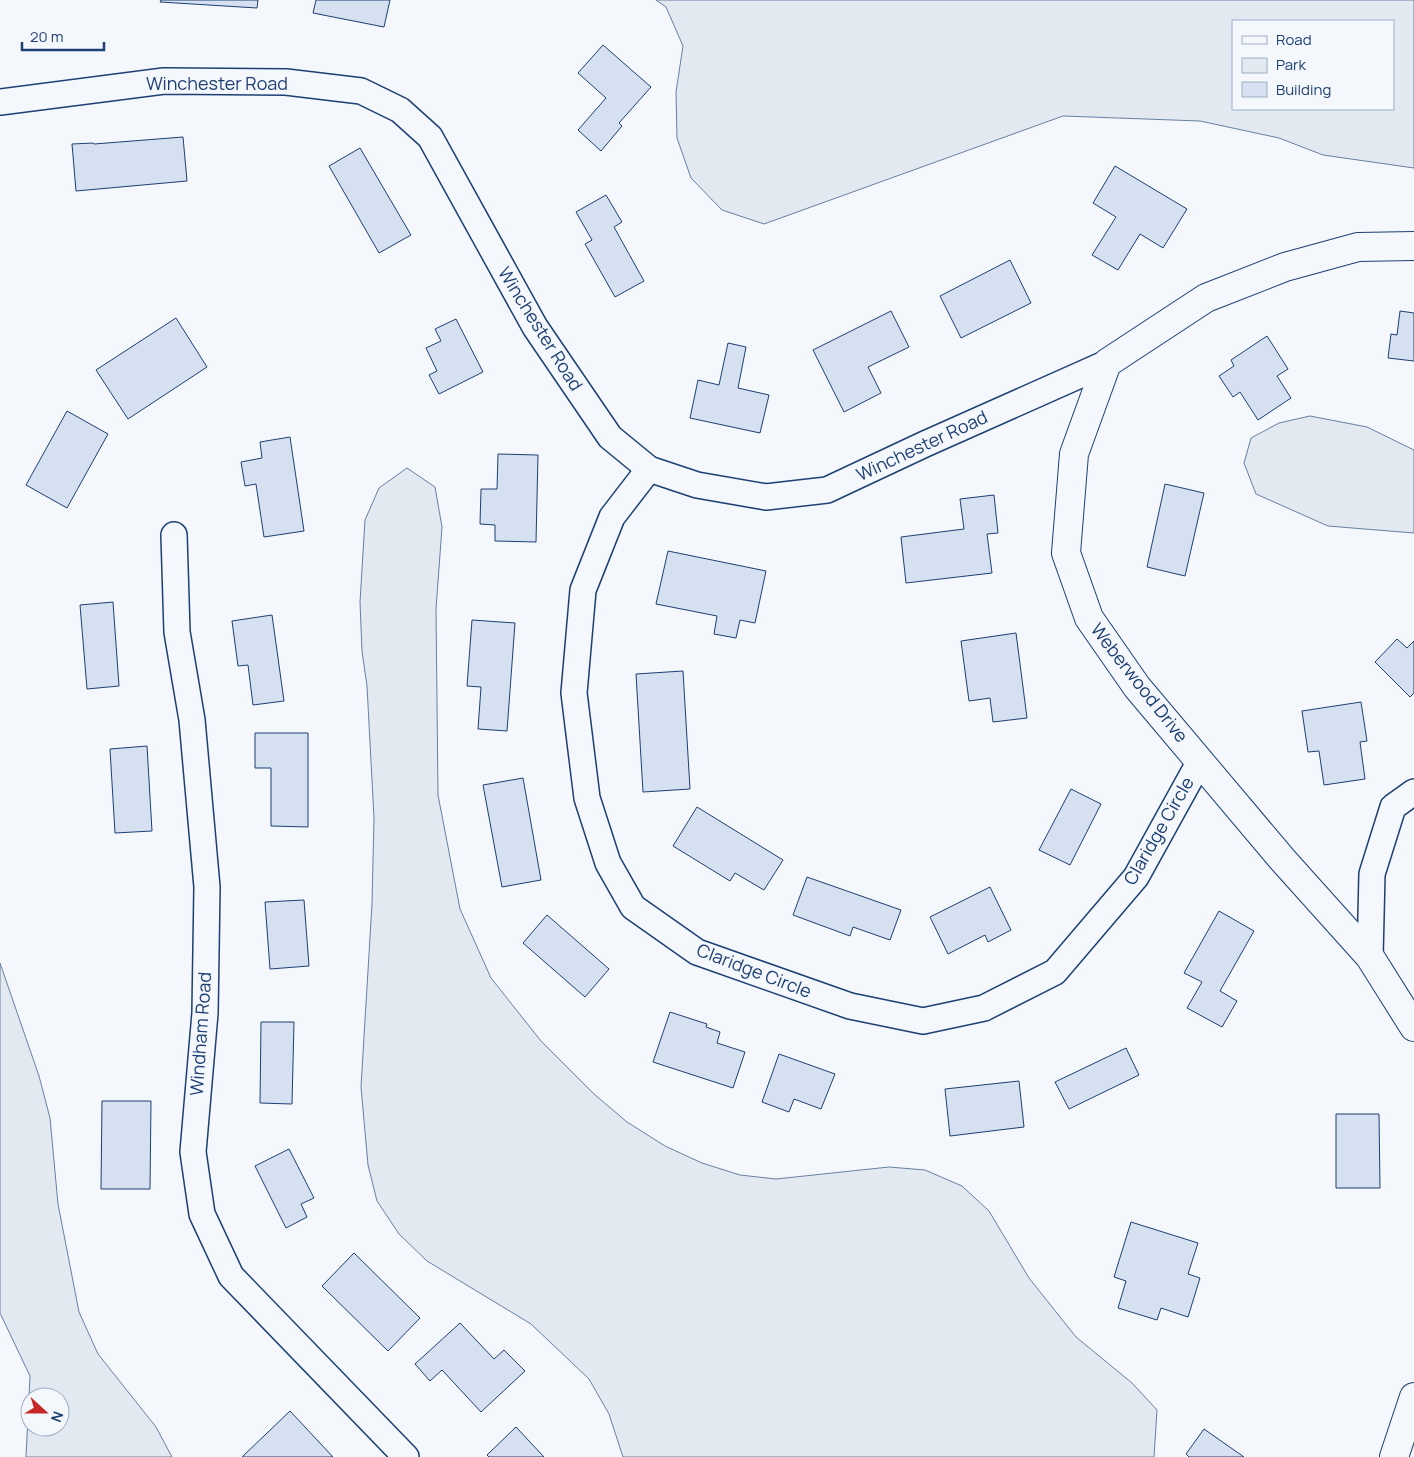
<svg xmlns="http://www.w3.org/2000/svg" width="1414" height="1457" viewBox="0 0 1414 1457" font-family="Manrope,sans-serif">
	<style>
		.green { fill: #e3e9f0; stroke: #687fa3; fill-rule: evenodd }
		.building { fill: #d5e0f0; stroke: #1d3f73 }
		.lines { fill: none; stroke-linecap: round; stroke-linejoin: round }
		.minor-casing { stroke: #1d3f73; stroke-width: 28 }
		.tertiary-casing { stroke: #1d3f73; stroke-width: 30 }
		.minor { stroke: #f4f7fb; stroke-width: 25 }
		.tertiary { stroke: #f4f7fb; stroke-width: 28 }
		.labels { text-anchor: middle; stroke-width: 4; stroke-linejoin: round; paint-order: stroke }
		.street-label { font-size: 18px; fill: #1d3f73; stroke: #f4f7fb }
	</style>
	<rect width="100%" height="100%" fill="#f4f7fb"/>
	<g class="green">
		<path d="M656,0H1414V168L1323,155L1279,138L1200,121L1063,116L764,224L722,210L691,178L677,138L676,92L683,46L666,7ZM1393,21V109H1233V21Z"/>
		<path d="M1310,416L1367,427L1414,450V533L1328,526L1256,494L1244,463L1251,438L1279,423Z"/>
		<path d="M407,468L435,487L442,527L436,609L438,795L460,909L491,978L541,1041L594,1094L627,1122L665,1146L702,1163L740,1175L776,1179L889,1167L925,1170L962,1186L989,1211L1029,1278L1076,1337L1132,1383L1157,1410L1154,1457H623L609,1414L589,1379L531,1324L427,1261L399,1234L377,1201L368,1165L361,1087L372,904L374,818L367,686L362,651L360,602L365,520L379,488Z"/>
		<path d="M0,963L39,1076L50,1118L58,1204L79,1312L98,1354L156,1427L172,1457H26L30,1376L0,1313ZM30,1397H60V1427H30Z"/>
	</g>
	<g class="building">
		<path d="M161,0H258L257,8L160,2Z"/>
		<path d="M316,0H390L384,27L313,13Z"/>
		<path d="M603,45L651,87L619,123L622,126L601,151L578,130L606,98L578,73Z"/>
		<path d="M183,137L187,181L76,191L72,144L93,143L94,144Z"/>
		<path d="M360,148L411,235L379,253L329,166Z"/>
		<path d="M1115,166L1187,209L1163,248L1140,234L1118,270L1092,255L1116,217L1093,203Z"/>
		<path d="M606,195L622,222L614,227L644,281L615,297L585,244L592,240L576,212Z"/>
		<path d="M1010,260L1031,303L961,338L940,296Z"/>
		<path d="M891,311L909,347L868,367L881,393L844,412L813,350Z"/>
		<path d="M1400,311L1414,313V361L1388,358L1391,334L1397,335Z"/>
		<path d="M176,318L207,367L128,419L96,370Z"/>
		<path d="M456,319L483,372L439,394L429,375L437,371L426,348L441,341L435,329Z"/>
		<path d="M1267,336L1288,369L1277,376L1291,398L1258,420L1240,392L1233,397L1219,376L1234,366L1231,360Z"/>
		<path d="M728,343L746,347L738,388L769,395L760,433L690,418L698,380L719,385Z"/>
		<path d="M67,411L108,434L67,508L26,485Z"/>
		<path d="M290,437L304,531L264,537L256,484L245,486L241,462L262,458L260,442Z"/>
		<path d="M498,454L538,455L536,542L495,541V525L480,524L481,489H497Z"/>
		<path d="M1165,484L1204,493L1185,576L1147,567Z"/>
		<path d="M994,495L998,533L987,534L992,573L906,583L901,537L964,529L960,499Z"/>
		<path d="M668,551L766,571L755,623L740,620L736,638L714,634L717,616L656,604Z"/>
		<path d="M113,602L119,686L87,689L80,605Z"/>
		<path d="M272,615L284,701L253,705L248,665L238,666L232,621Z"/>
		<path d="M472,620L515,623L507,731L478,729L481,687L467,686Z"/>
		<path d="M1016,633L1027,718L993,722L990,698L969,701L961,641Z"/>
		<path d="M1397,639L1407,648L1414,641V693L1410,697L1375,662Z"/>
		<path d="M683,671L690,789L643,792L636,674Z"/>
		<path d="M1361,702L1367,741L1360,742L1365,779L1324,785L1319,751L1308,752L1302,711Z"/>
		<path d="M255,733H308V827L271,826V768H255Z"/>
		<path d="M147,746L152,831L115,833L110,749Z"/>
		<path d="M523,778L541,880L502,887L483,785Z"/>
		<path d="M1071,789L1101,804L1070,865L1039,850Z"/>
		<path d="M697,807L783,860L764,890L735,873L730,881L673,846Z"/>
		<path d="M807,877L901,910L890,940L853,927L850,936L793,915Z"/>
		<path d="M990,887L1011,930L988,942L985,935L948,954L930,917Z"/>
		<path d="M304,900L309,966L270,969L265,902Z"/>
		<path d="M1219,911L1254,931L1220,991L1237,1001L1222,1027L1187,1008L1202,982L1184,973Z"/>
		<path d="M547,915L609,969L585,997L523,943Z"/>
		<path d="M670,1012L707,1024L706,1027L720,1032L717,1043L745,1052L733,1088L653,1062Z"/>
		<path d="M261,1022H294L292,1104L260,1103Z"/>
		<path d="M1126,1048L1139,1075L1069,1109L1055,1082Z"/>
		<path d="M779,1054L835,1074L821,1109L794,1099L789,1112L762,1102Z"/>
		<path d="M1019,1081L1024,1127L950,1136L945,1089Z"/>
		<path d="M102,1101H151L150,1189H101Z"/>
		<path d="M1336,1114H1379L1380,1188H1336Z"/>
		<path d="M289,1149L314,1198L301,1204L307,1217L286,1228L255,1166Z"/>
		<path d="M1131,1222L1198,1243L1188,1274L1200,1278L1188,1317L1161,1308L1157,1320L1118,1308L1126,1281L1114,1277Z"/>
		<path d="M354,1253L420,1318L388,1351L322,1286Z"/>
		<path d="M460,1323L494,1359L504,1350L525,1371L481,1412L442,1370L430,1381L415,1364Z"/>
		<path d="M290,1411L333,1457H242Z"/>
		<path d="M516,1427L544,1457H489L487,1455Z"/>
		<path d="M1204,1429L1244,1457H1189L1186,1454Z"/>
	</g>
	<g class="lines">
		<g class="minor-casing">
			<g id="minor">
				<path d="M0,102L164,81L286,82L361,91L400,110L430,137L535,327L610,437L649,469L697,485L766,497L827,490L925,444L1107,363"/>
				<path d="M649,469L612,517L583,590L574,693L587,798L608,863L633,907L697,952L850,1006L923,1021L984,1008L1055,972L1136,877L1200,761"/>
				<path d="M174,535L177,632L192,720L207,887L205,1013L193,1152L202,1214L231,1276L406,1457"/>
				<path d="M1370,957L1372,874L1393,807L1414,792"/>
			</g>
		</g>
		<g class="tertiary-casing">
			<g id="tertiary">
				<path d="M1414,246L1358,247L1285,267L1206,298L1107,363L1074,454L1066,553L1089,618L1137,687L1282,859L1370,957L1414,1027"/>
				<path d="M1394,1457L1414,1397"/>
			</g>
		</g>
		<use href="#minor" class="minor"/>
		<use href="#tertiary" class="tertiary"/>
	</g>
	<g class="labels">
		<g class="street-label">
			<text x="217" y="90">Winchester Road</text>
			<text transform="translate(540 329) rotate(58)" y="6">Winchester Road</text>
			<text transform="translate(922 446) rotate(-25)" y="6">Winchester Road</text>
			<text transform="translate(1139 683) rotate(52)" y="6">Weberwood Drive</text>
			<text transform="translate(1159 831) rotate(-60)" y="6">Claridge Circle</text>
			<text transform="translate(754 971) rotate(21)" y="6">Claridge Circle</text>
			<text transform="translate(201 1034) rotate(-86)" y="6">Windham Road</text>
		</g>
	</g>
	<rect x="1232" y="20" width="162" height="90" fill="#f4f7fb" stroke="#9eadc5"/>
	<rect x="1242" y="36" width="25" height="8" fill="#f4f7fb" stroke="#9eadc5"/>
	<text x="1276" y="45" font-size="15" fill="#1d3f73">Road</text>
	<rect x="1242" y="58" width="25" height="15" fill="#e3e9f0" stroke="#9eadc5"/>
	<text x="1276" y="70" font-size="15" fill="#1d3f73">Park</text>
	<rect x="1242" y="82" width="25" height="15" fill="#d5e0f0" stroke="#9eadc5"/>
	<text x="1276" y="95" font-size="15" fill="#1d3f73">Building</text>
	<g transform="translate(45 1412) rotate(111)"><circle r="24" fill="#f4f7fb" stroke="#9eadc5"/>
	<path d="M0-4L9 19L0 12L-9 19Z" fill="#c62828"/>
	<text y="-8" font-size="14" font-weight="bold" text-anchor="middle" fill="#1d3f73">N</text>
	</g>
	<path d="M22 42v8h82v-8" fill="none" stroke="#1d3f73" stroke-width="2.5"/>
	<text x="30" y="42" font-size="15" fill="#1d3f73" stroke="#f4f7fb" stroke-width="4" paint-order="stroke">20 m</text>
</svg>
